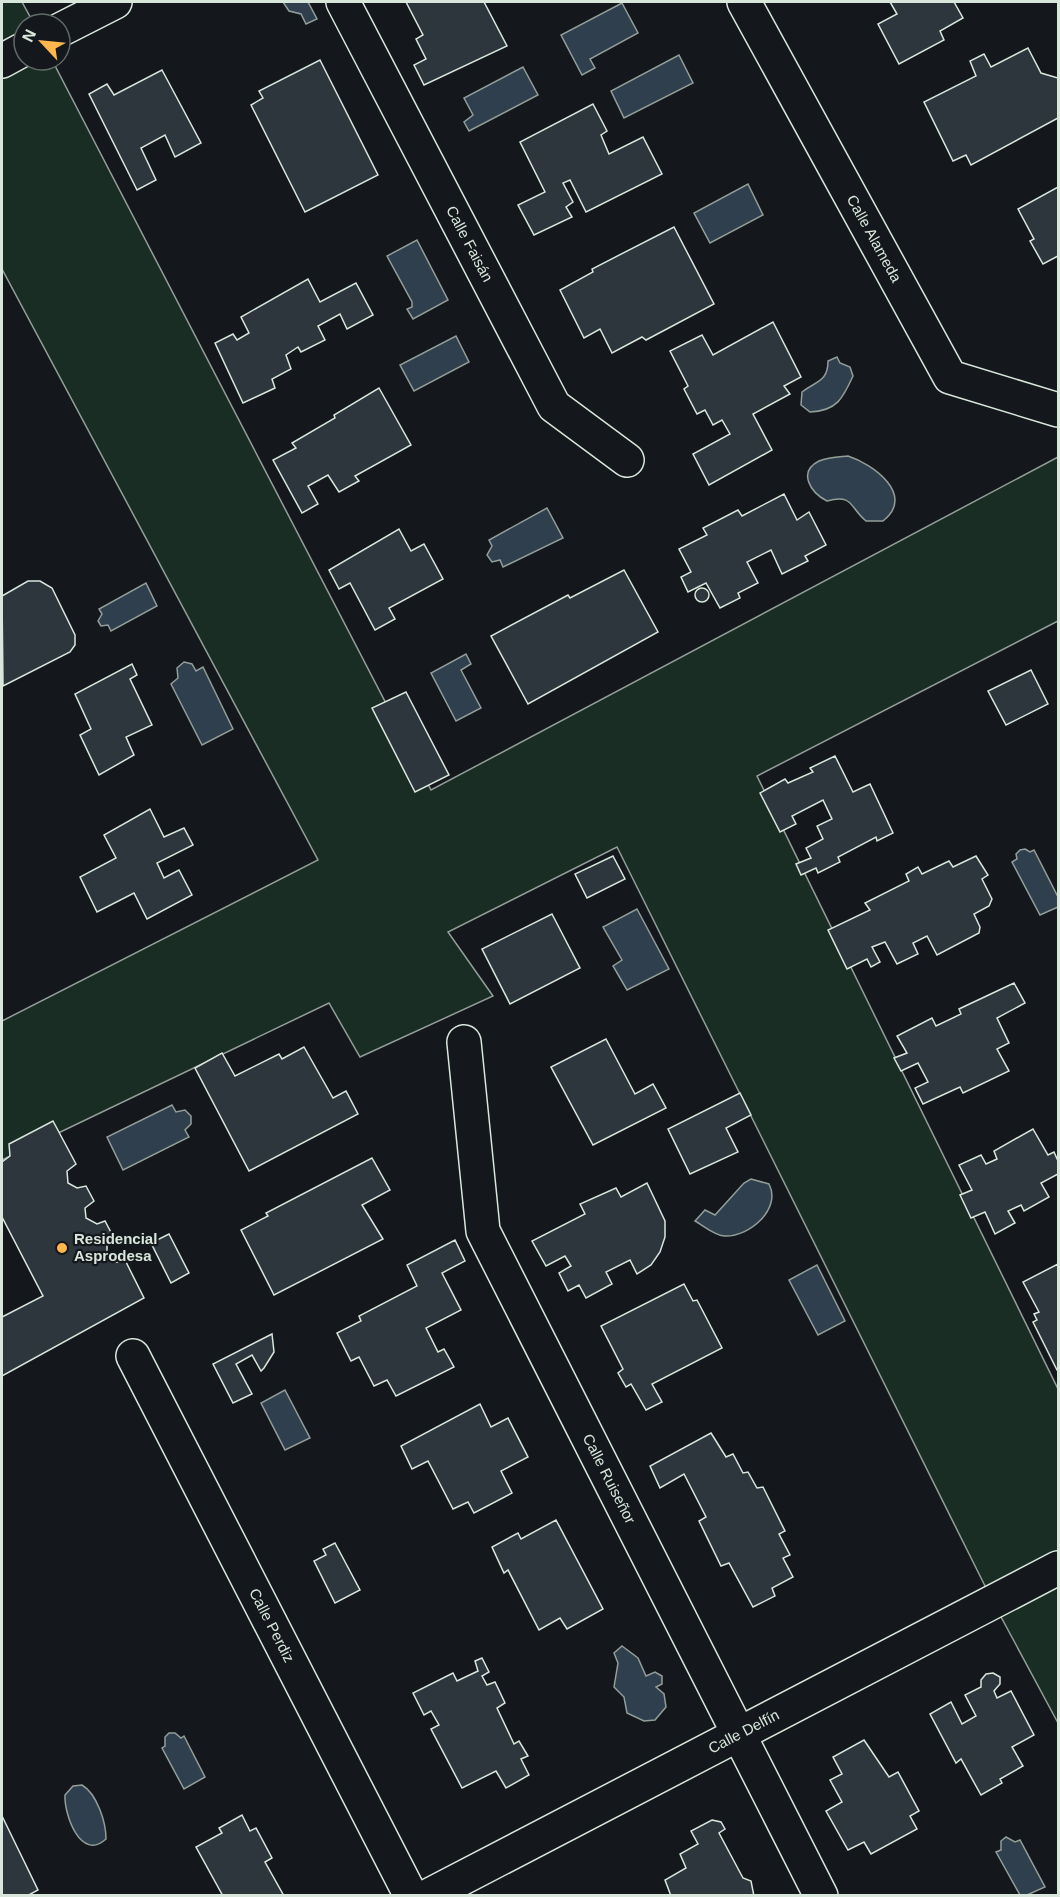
<svg xmlns="http://www.w3.org/2000/svg" width="1060" height="1897" viewBox="0 0 1060 1897" font-family="Arial,sans-serif">
	<style>
		.green { fill: #1a2d24; stroke: #939e99; stroke-width: 1.5 }
		.water { fill: #2f3f4d; stroke: #939e99; stroke-width: 1.5 }
		.building { fill: #2c363c; stroke: #d8e6dc; stroke-width: 1.5 }
		.lines { fill: none; stroke-linecap: round; stroke-linejoin: round }
		.minor-casing { stroke: #d8e6dc; stroke-width: 36 }
		.minor { stroke: #14181c; stroke-width: 33 }
		.poi-dot { fill: #ffb74d; stroke: #14181c; stroke-width: 2 }
		.labels { text-anchor: middle; stroke-width: 4.5; stroke-linejoin: round; paint-order: stroke }
		.street-label { font-size: 15px; fill: #d8e6dc; stroke: #14181c }
		.poi-label { font-size: 15px; font-weight: bold; fill: #d8e6dc; stroke: #14181c; text-anchor: start }
	</style>
	<rect width="100%" height="100%" fill="#14181c"/>
	<path class="green" d="M2,2H22L34,24H24V60H52L431,790L1058,457V621L757,776L1058,1389V1723L993,1602L617,847L448,932L493,996L360,1057L329,1003L2,1160V1021L318,860L2,269Z"/>
	<g class="water">
		<path d="M283,2H308L317,19L306,24L301,14L289,11Z"/>
		<path d="M622,3L638,33L590,59L595,68L582,75L561,35Z"/>
		<path d="M679,55L693,83L624,118L611,91Z"/>
		<path d="M523,67L538,95L469,131L464,122L473,115L464,98Z"/>
		<path d="M748,184L763,215L710,243L694,213Z"/>
		<path d="M417,240L448,300L413,319L407,309L412,307V302L387,256Z"/>
		<path d="M456,336L469,362L414,391L400,365Z"/>
		<path d="M837,357L840,363L850,367L853,376C843,398 837,411 810,412L801,405L802,392C816,381 828,382 828,361Z"/>
		<path d="M848,456C873,464 916,495 883,521H866C849,507 854,494 827,501C811,493 797,472 819,461C829,457 838,457 848,456Z"/>
		<path d="M547,508L563,538L503,567L500,560L492,562L487,555L492,546L489,540Z"/>
		<path d="M146,583L157,606L111,631L108,625L101,626L98,621L102,614L99,609Z"/>
		<path d="M466,654L471,664L461,670L481,708L456,721L431,673Z"/>
		<path d="M184,662L192,664L196,671L203,667L233,729L202,745L171,684L178,678L177,668Z"/>
		<path d="M1025,849L1030,852L1034,850L1058,897V907L1040,915L1012,862L1017,859L1016,854L1020,850Z"/>
		<path d="M637,909L669,969L627,990L613,966L622,960L603,927Z"/>
		<path d="M172,1105L176,1112L185,1110L191,1116V1124L185,1130L189,1137L123,1170L107,1137Z"/>
		<path d="M751,1179L769,1184C782,1209 749,1237 725,1236C715,1236 704,1226 695,1221L705,1210L715,1215L744,1183Z"/>
		<path d="M817,1265L845,1321L818,1335L789,1280Z"/>
		<path d="M285,1390L310,1438L285,1450L261,1403Z"/>
		<path d="M622,1646L638,1658L646,1676L655,1672L662,1676V1684L656,1687L664,1694L666,1707L655,1720L644,1721L627,1713L624,1697L614,1687L618,1663L614,1653Z"/>
		<path d="M169,1733H175L181,1738L184,1736L205,1777L184,1789L162,1748L165,1746V1737Z"/>
		<path d="M82,1785C97,1794 106,1822 106,1839C81,1862 64,1815 65,1795L73,1786Z"/>
		<path d="M1006,1837L1015,1842L1020,1840L1045,1887L1027,1895H1020L996,1852L1001,1850V1841Z"/>
	</g>
	<g class="building">
		<path d="M406,2H484L507,46L424,85L414,65L426,59L416,39L423,35Z"/>
		<path d="M890,2H954L963,18L940,31L944,40L899,64L878,24L897,14Z"/>
		<path d="M1028,48L1041,73L1058,78V118L971,165L966,155L953,161L924,102L976,76L970,61L984,54L991,67Z"/>
		<path d="M320,60L378,175L305,212L251,105L263,98L259,91Z"/>
		<path d="M162,70L201,143L175,157L165,135L141,148L156,180L137,190L89,94L107,84L114,95Z"/>
		<path d="M593,104L607,131L601,135L609,154L643,137L662,174L586,212L570,180L563,183L573,202L566,207L572,217L534,235L518,205L545,192L520,142Z"/>
		<path d="M1058,187V256L1043,264L1030,241L1034,239L1018,209Z"/>
		<path d="M674,227L714,304L646,340L642,337L612,353L600,329L584,338L560,290L593,272L592,269Z"/>
		<path d="M308,279L320,302L356,283L373,315L347,329L340,314L318,326L325,340L301,352L298,347L286,355L291,369L272,379L275,388L243,403L215,343L233,334L237,340L249,333L241,317Z"/>
		<path d="M773,322L801,377L784,386L790,394L753,414L772,450L709,485L693,454L730,434L722,420L713,425L705,410L697,414L684,389L688,386L670,351L702,335L713,355Z"/>
		<path d="M379,388L411,445L355,476L359,481L339,492L328,475L308,486L318,504L302,513L273,460L296,448L292,443L335,418L334,415Z"/>
		<path d="M784,494L797,520L809,512L826,545L805,556L808,561L782,574L771,550L747,562L758,583L738,593L740,598L720,608L706,583L688,592L681,577L691,572L679,549L707,535L703,528L738,510L742,516Z"/>
		<path d="M399,529L411,551L424,544L443,579L389,608L395,619L375,630L350,583L339,589L329,570Z"/>
		<path d="M624,570L658,632L528,704L491,636L568,595L570,598Z"/>
		<path d="M28,581H40L52,588L75,635V645L70,652L3,686L2,596Z"/>
		<circle cx="702" cy="595" r="7"/>
		<path d="M132,664L137,675L130,679L152,725L126,737L134,755L99,775L80,735L91,729L75,694Z"/>
		<path d="M1031,670L1048,704L1006,725L988,691Z"/>
		<path d="M406,692L449,775L415,792L372,708Z"/>
		<path d="M835,756L853,792L870,784L893,833L877,841L876,837L838,857L840,862L818,873L816,868L801,875L796,864L811,858L806,848L823,839L817,826L832,819L823,800L792,816L796,824L780,832L760,793L785,779L788,783L813,772L810,768Z"/>
		<path d="M150,809L164,837L184,828L193,845L157,863L164,878L179,870L192,895L147,919L134,893L97,912L80,877L116,858L104,835Z"/>
		<path d="M613,856L625,879L587,898L575,874Z"/>
		<path d="M976,856L988,875L982,879L992,899L989,906L974,914L980,927L979,933L937,955L927,936L913,943L918,954L897,964L885,942L872,947L880,962L871,967L867,959L847,969L828,930L870,910L865,903L909,881L906,874L918,867L922,874L949,861L953,867Z"/>
		<path d="M552,914L580,968L510,1004L482,949Z"/>
		<path d="M1014,983L1025,1003L997,1018L1009,1043L997,1049L1009,1071L963,1093L960,1087L923,1104L915,1088L928,1082L918,1063L901,1071L894,1058L907,1053L897,1036L932,1018L936,1026L961,1014L959,1009Z"/>
		<path d="M606,1039L635,1094L653,1084L666,1108L593,1145L551,1067Z"/>
		<path d="M304,1047L333,1098L346,1091L358,1114L249,1171L195,1068L222,1053L235,1076L279,1054L282,1059Z"/>
		<path d="M740,1093L751,1115L726,1128L738,1152L690,1174L668,1129Z"/>
		<path d="M53,1121L76,1164L67,1171L68,1183L77,1188L86,1186L94,1201L85,1208L86,1218L97,1224L105,1221L114,1238L107,1245V1255L116,1262H126L144,1298L2,1376V1317L43,1296L2,1217V1162L10,1156L9,1144Z"/>
		<path d="M1033,1129L1048,1155L1054,1152L1058,1161V1174L1041,1183L1049,1197L1024,1211L1021,1205L1008,1211L1015,1223L995,1234L985,1212L971,1218L960,1195L972,1190L959,1165L981,1155L986,1164L997,1159L994,1151Z"/>
		<path d="M372,1158L390,1190L362,1205L383,1239L274,1295L241,1230L268,1216L266,1213Z"/>
		<path d="M647,1183L665,1221V1237L660,1252L651,1265L637,1274L630,1260L606,1272L612,1284L586,1298L579,1285L568,1291L559,1273L571,1266L565,1256L546,1266L532,1241L585,1214L580,1204L616,1188L621,1197Z"/>
		<path d="M169,1234L189,1273L171,1283L151,1243Z"/>
		<path d="M455,1240L465,1261L442,1273L461,1310L426,1328L438,1352L444,1349L454,1367L396,1396L387,1380L374,1386L359,1357L351,1361L337,1333L361,1321L359,1316L417,1286L407,1265Z"/>
		<path d="M1058,1264V1370H1057L1033,1322L1037,1320L1034,1314L1039,1312L1023,1282Z"/>
		<path d="M684,1284L693,1301L697,1300L722,1348L652,1384L662,1402L646,1410L631,1384L626,1387L618,1373L623,1369L601,1326Z"/>
		<path d="M272,1334L274,1352L264,1368L261,1371L252,1355L236,1364L252,1394L233,1403L213,1364Z"/>
		<path d="M480,1404L491,1427L508,1418L528,1457L501,1471L512,1493L474,1513L468,1502L453,1509L428,1461L412,1469L401,1446Z"/>
		<path d="M711,1433L726,1457L733,1454L743,1473L748,1472L757,1488L763,1487L785,1531L779,1534L790,1555L783,1558L793,1577L772,1588L775,1596L753,1607L729,1563L721,1566L699,1521L706,1517L684,1474L660,1488L650,1466Z"/>
		<path d="M556,1520L603,1609L567,1629L560,1618L539,1630L508,1570L504,1573L492,1547L518,1533L521,1539Z"/>
		<path d="M335,1543L360,1590L335,1603L314,1561L326,1555L323,1549Z"/>
		<path d="M482,1658L489,1672L482,1676L487,1685L495,1682L505,1703L497,1708L514,1744L519,1741L528,1756L521,1759L529,1775L506,1788L496,1771L462,1788L431,1729L439,1725L431,1711L424,1715L413,1693L453,1673L457,1681L478,1671L475,1661Z"/>
		<path d="M993,1673L1000,1677V1684L994,1691L997,1698L1011,1691L1034,1735L1012,1747L1023,1766L1000,1779L1002,1783L981,1795L961,1759L956,1763L930,1714L951,1702L962,1724L976,1716L965,1695L981,1687V1680L986,1674Z"/>
		<path d="M864,1740L889,1777L898,1772L919,1811L910,1816L917,1829L871,1854L864,1842L848,1850L826,1811L842,1802L830,1780L842,1774L833,1757Z"/>
		<path d="M242,1815L250,1831L256,1828L272,1858L265,1862L284,1896H223L196,1847L222,1833L219,1828Z"/>
		<path d="M2,1816L38,1890L27,1896H2Z"/>
		<path d="M712,1820L721,1822L725,1829L719,1833L743,1878L751,1881L754,1896H671L665,1880L686,1868L680,1854L698,1844L691,1831Z"/>
	</g>
	<g class="lines">
		<g class="minor-casing">
			<g id="minor">
				<path id="s1" d="M343,2L554,406L627,460"/>
				<path id="s2" d="M744,2L950,377L1058,410"/>
				<path d="M60,30L115,2"/>
				<path d="M2,61L24,49"/>
				<path id="s3" d="M464,1042L483,1231L821,1896"/>
				<path id="s4" d="M133,1356L411,1896"/>
				<path id="s5" d="M428,1896L1058,1568"/>
			</g>
		</g>
		<use href="#minor" class="minor"/>
	</g>
	<circle class="poi-dot" cx="62" cy="1248" r="6"/>
	<g class="labels">
		<g class="street-label">
			<text dy="5" stroke="none"><textPath href="#s2" startOffset="270">Calle Alameda</textPath></text>
			<text dy="5" stroke="none"><textPath href="#s1" startOffset="273">Calle Faisán</textPath></text>
			<text dy="5" stroke="none"><textPath href="#s3" startOffset="468">Calle Ruiseñor</textPath></text>
			<text dy="5" stroke="none"><textPath href="#s4" startOffset="303">Calle Perdiz</textPath></text>
			<text dy="5" stroke="none"><textPath href="#s5" startOffset="356">Calle Delfín</textPath></text>
		</g>
		<g class="poi-label">
			<text x="74" y="1244">Residencial<tspan x="74" dy="17">Asprodesa</tspan></text>
		</g>
	</g>
	<rect width="1060" height="1897" fill="none" stroke="#d8e6dc" stroke-width="6"/>
	<g transform="translate(42 42) rotate(296)"><circle r="28" fill="#14181c" stroke="#626a69" stroke-width="1.5"/>
	<path d="M0-4.5L10 22L0 15L-10 22Z" fill="#ffb74d"/>
	<text y="-9" font-size="16" font-weight="bold" text-anchor="middle" fill="#d8e6dc">N</text>
	</g>
</svg>
